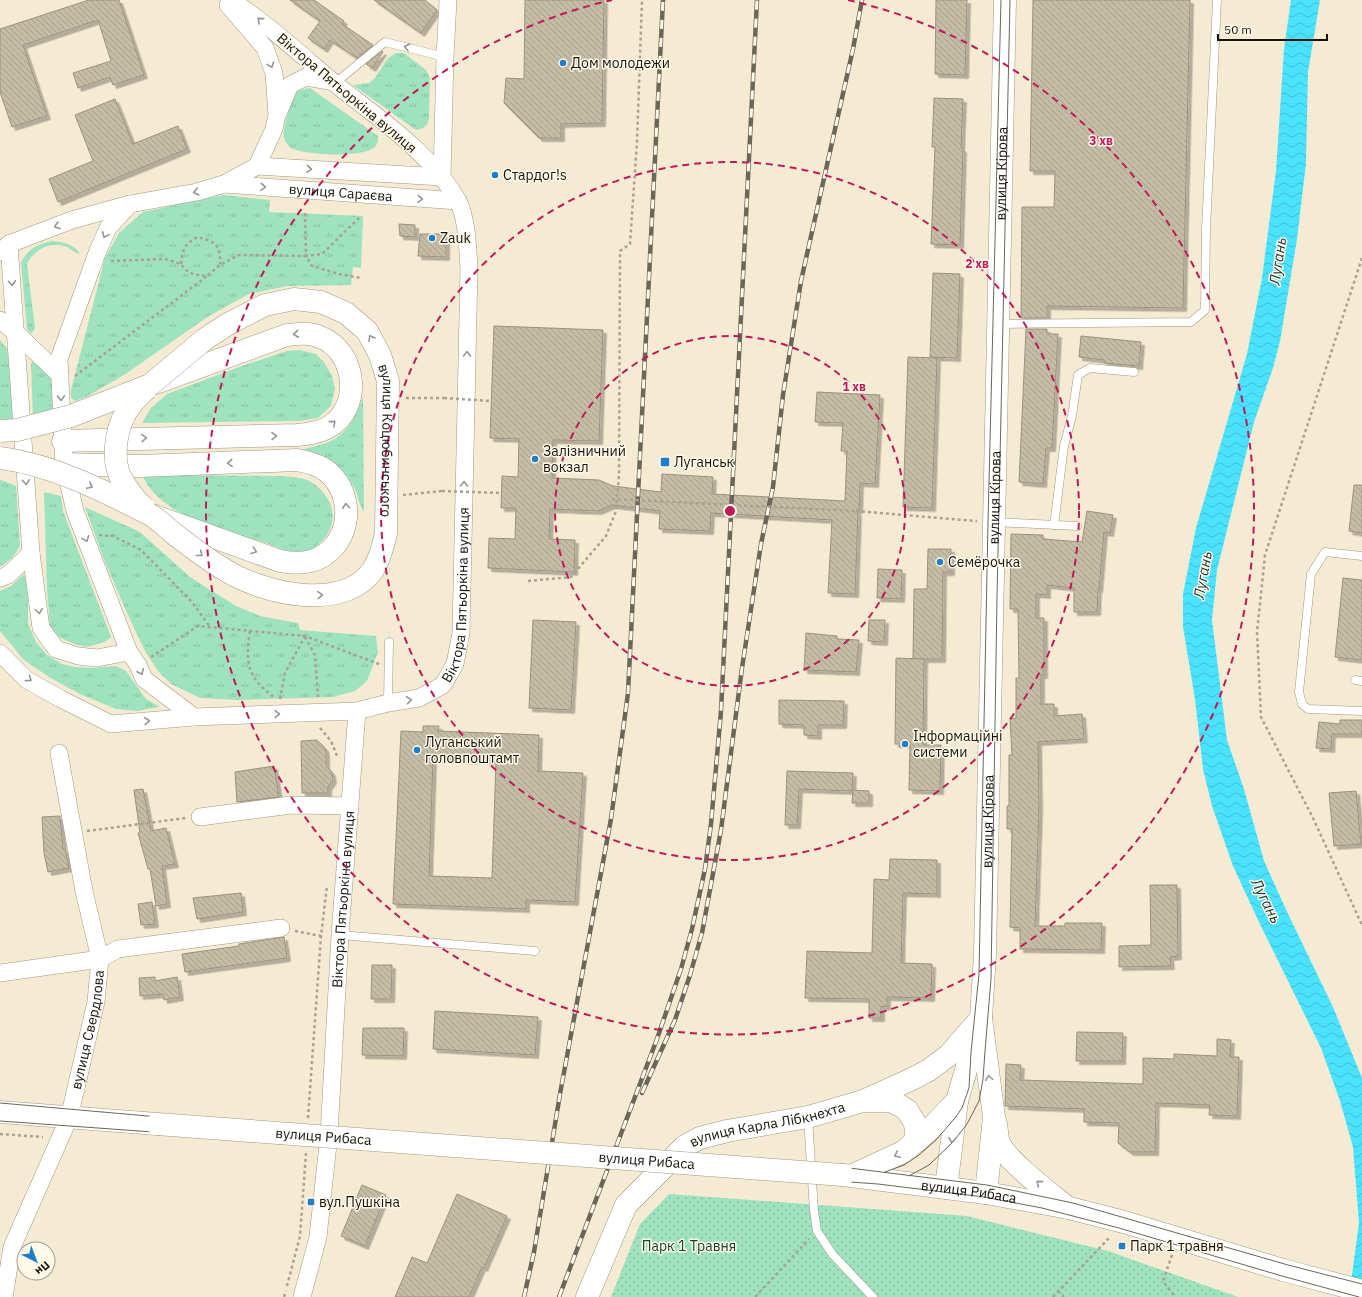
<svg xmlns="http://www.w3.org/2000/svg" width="1362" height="1297" viewBox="0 0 1362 1297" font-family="'IBM Plex Sans',sans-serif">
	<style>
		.grass { fill: url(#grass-tufts) }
		.park { fill: url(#park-dots) }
		.water { fill: url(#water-waves) }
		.building { fill: url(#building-back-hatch); stroke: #9b927c; fill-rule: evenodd; filter: url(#shadow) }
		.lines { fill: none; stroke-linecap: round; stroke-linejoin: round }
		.lane-casing { stroke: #a19882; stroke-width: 9 }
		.street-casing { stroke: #a19882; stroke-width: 18 }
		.secondary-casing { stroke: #a19882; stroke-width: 23 }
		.path { stroke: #aaa28f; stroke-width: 2.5; stroke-dasharray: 3 3; stroke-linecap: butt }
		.lane { stroke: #fff; stroke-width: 8 }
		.street { stroke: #fff; stroke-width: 17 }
		.secondary { stroke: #fff; stroke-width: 22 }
		.tram { stroke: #6c6658; stroke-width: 1 }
		.rail-casing { stroke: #6c6658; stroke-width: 4.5 }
		.rail { stroke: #fff9ea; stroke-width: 3; stroke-dasharray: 9; stroke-linecap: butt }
		.secondary-bridge-casing { stroke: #a19882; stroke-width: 23; stroke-linecap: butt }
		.path-bridge { stroke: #aaa28f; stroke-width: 2.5; stroke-dasharray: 3 3; stroke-linecap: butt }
		.secondary-bridge { stroke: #fff; stroke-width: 22 }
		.oneway { stroke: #979591 }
		.ring { fill: none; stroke: #c2185b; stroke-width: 2; stroke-dasharray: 7 5 }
		.poi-dot { fill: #1f7eca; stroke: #fff9ea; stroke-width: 1.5 }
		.labels { text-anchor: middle; stroke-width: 3; stroke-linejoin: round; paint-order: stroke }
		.poi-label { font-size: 14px; fill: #17130b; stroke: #fff9ea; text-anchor: start }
		.street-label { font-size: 14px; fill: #17130b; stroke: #fff9ea }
		.park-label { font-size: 14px; fill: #11412c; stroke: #fff9ea }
		.water-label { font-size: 15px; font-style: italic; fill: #183035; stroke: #fff9ea }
		.centre { fill: #c2185b; stroke: #fff9ea; stroke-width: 2 }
		.ring-label { font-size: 12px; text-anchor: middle; font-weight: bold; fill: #c2185b; stroke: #fff9ea; stroke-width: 3; stroke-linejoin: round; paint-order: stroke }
	</style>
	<defs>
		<pattern id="grass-tufts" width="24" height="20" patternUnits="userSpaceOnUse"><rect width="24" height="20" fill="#9ee3be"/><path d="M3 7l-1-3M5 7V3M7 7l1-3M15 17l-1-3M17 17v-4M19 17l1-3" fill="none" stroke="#87c2a2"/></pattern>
		<pattern id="park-dots" width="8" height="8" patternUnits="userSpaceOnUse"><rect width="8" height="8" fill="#9ee3be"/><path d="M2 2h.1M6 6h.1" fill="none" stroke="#87c2a2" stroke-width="1.8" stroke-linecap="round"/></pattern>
		<pattern id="water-waves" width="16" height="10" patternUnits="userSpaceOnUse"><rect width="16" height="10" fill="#4be2fe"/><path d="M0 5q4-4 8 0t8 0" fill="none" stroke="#41c1d8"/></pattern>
		<pattern id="building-back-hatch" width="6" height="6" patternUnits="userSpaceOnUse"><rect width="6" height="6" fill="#c5bca5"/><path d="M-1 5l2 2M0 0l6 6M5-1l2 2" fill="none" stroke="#a8a18d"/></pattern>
		<filter id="shadow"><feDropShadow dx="3.5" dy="3.5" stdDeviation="0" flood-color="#0004"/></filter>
	</defs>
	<rect width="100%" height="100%" fill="#f5ebd3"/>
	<g class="grass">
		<path d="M396,53H404L426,70L430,78L429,119C427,126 424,129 416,130L353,85L369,83L375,78L388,58Z"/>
		<path d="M310,88L378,136C378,140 378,144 375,147C363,158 308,155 293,149C290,148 286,143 285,140C281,132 287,118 289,109C292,95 294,90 310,88Z"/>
		<path d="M223,195L270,200L269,212L363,216L361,268L353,267L351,285L287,286L249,294L209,316L124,375L86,397L75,401L71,398V390L105,258L119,233L143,212Z"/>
		<path d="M52,241C63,242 74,244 80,254C74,253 70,247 63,246C49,241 33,251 27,264L35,328L33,332L30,333L27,329L21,263C27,249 38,244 52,241Z"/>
		<path d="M0,340L7,349L10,367L13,422L0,423Z"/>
		<path d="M300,350L316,354L324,362L332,376L335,389L331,406L318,418L299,421L142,423L151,408L167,394L239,367L287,351Z"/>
		<path d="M34,359L53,376L55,412L33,418L31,364Z"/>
		<path d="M363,397L364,512C359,505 358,496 355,489C343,466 324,455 300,450C311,447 326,445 336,438C350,430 357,412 363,397Z"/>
		<path d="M142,475L279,476C290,477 304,476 314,484C334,499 340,521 322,541C319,544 312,550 307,551C303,552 297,552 292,551C284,551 274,546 266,543C235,534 200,525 172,508C160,500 148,489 142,475Z"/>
		<path d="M0,480L4,481L16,486L20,546L13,557L0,567Z"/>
		<path d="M44,492L61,496L63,511L111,637L105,642L87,647L74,644L59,637L50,627L47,589Z"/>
		<path d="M85,507L140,532L190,577L236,606L260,616L298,623L300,630L376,636L378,652L367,681L355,691L333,697L237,700L200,698L171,684L158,671L145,651L127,613L105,562Z"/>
		<path d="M24,574L28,590V624L36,642L47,655L62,664L75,667L92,668L116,666L126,671L146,699L160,707L137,711L116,709L80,694L49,677L24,660L0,631V591L11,586Z"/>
	</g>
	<path class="park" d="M669,1194L967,1216L1108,1251L1238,1297H611L640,1224Z"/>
	<path class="water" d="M1291,0H1320L1308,72L1306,163L1297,239L1280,341L1273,368L1254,422L1217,570L1212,620L1227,740L1244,789L1264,861L1289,916L1333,1007L1362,1078V1297H1349L1359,1223L1353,1147L1340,1101L1321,1048L1258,920L1233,866L1212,806L1203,769L1195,699L1183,627V594L1196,528L1247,354L1262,278L1276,171L1284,49Z"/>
	<g class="building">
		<path d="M89,0H119L144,75L113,85L110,77L78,88L73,73L111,61L98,20L23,45L47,116L12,127L0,92V29Z"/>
		<path d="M290,0H314L344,21L342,24L373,45L357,58L330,40L324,49L308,38L320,21Z"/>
		<path d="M374,0H425L437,10L421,33Z"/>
		<path d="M525,0H604L602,123L561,124V138H539L504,103L506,78L524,79Z"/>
		<path d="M936,0H967L965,75L935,74Z"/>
		<path d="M1033,0H1190L1183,308L1047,306V318H1021L1022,207H1054L1055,171H1030Z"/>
		<path d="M382,51L383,52L372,68L366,64Z"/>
		<path d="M934,98L963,99L961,148L963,149L960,245L931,244L935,147H932Z"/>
		<path d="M115,99L133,144L178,126L187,149L58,202L49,179L93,161L75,115Z"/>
		<path d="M399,224L415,225V237L400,236Z"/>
		<path d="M420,234H446V257L418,256Z"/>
		<path d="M933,273L960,274L957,358L930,357Z"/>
		<path d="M494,326L603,330L599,441L553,440L552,478L599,480L613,486L661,492L662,474L713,477L712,494L845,501L847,451H841L843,423L815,422L817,392L880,395L875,484L860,483L859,510L856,511L858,513L855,594L828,593L832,520L711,513L710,531L659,529L660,511L612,505L598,511L550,509L549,539L575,540L574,572L488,568L489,538L515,539L516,508H501L502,476L518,477L519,439L490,438Z"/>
		<path d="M1026,329H1047V334H1058L1052,448H1046L1043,484L1019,482Z"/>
		<path d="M1081,336L1141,342L1139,366L1104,363V360L1079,357Z"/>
		<path d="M908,357L937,358L932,508L903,507Z"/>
		<path d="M1354,485H1362V533L1349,531Z"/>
		<path d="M1087,511L1113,515L1110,533L1104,532L1099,589H1098L1097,612H1074V588L1047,585V595L1036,594V618H1044V675H1041V704H1054V716L1082,714L1084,739L1038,742L1039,807L1035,926H1065V923H1102L1101,950L1020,949V928L1010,927L1012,829H1007V806H1009V755H1012L1010,719L1016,718V678H1019L1018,609H1010L1011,534L1043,535V539L1082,542Z"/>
		<path d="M928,549H951V572H943L942,659H913L914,589H927Z"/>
		<path d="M878,569L902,570L901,599L877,598Z"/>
		<path d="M1343,578L1362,580V660L1335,657Z"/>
		<path d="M533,620L576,622L571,710L529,708Z"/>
		<path d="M869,620H885L884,642L868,641Z"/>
		<path d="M806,633L837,636V639L859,640L856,672L804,670Z"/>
		<path d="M896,658L924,659L923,745H941L940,791L909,790L910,744H895Z"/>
		<path d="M779,700L844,701L843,725H818V736L804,735V725L779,724Z"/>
		<path d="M1340,720H1362V734H1332L1331,749L1316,748L1319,722L1340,724Z"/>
		<path d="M423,726H439L438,731L539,735L538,771L583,773L575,902L526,900V909L393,904L401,731L423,732ZM433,759L496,761L492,878L429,876Z"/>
		<path d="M317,740L325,748L326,753V765L332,773L333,780L328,787V793H302L301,741Z"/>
		<path d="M274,766L279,797L237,802L235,772Z"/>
		<path d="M787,771L853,773L852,791L799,789L797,825H785Z"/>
		<path d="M143,789L151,831L166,828L175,864L162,866L167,904L156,906L150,869H148L138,833H140L134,790Z"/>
		<path d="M853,790L869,791V803H852Z"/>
		<path d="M1356,791L1361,844L1334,846L1329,793Z"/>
		<path d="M60,816L63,849H65L69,868L48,872L44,853L42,817Z"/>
		<path d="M890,859L937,860V894L903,893L901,963L932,964L931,998L887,997V1007L881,1006V1018H869V999L805,998L807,951L872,953L874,879L889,880Z"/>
		<path d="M1150,885H1177L1178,956L1170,957L1171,966L1119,967V946L1151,945Z"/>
		<path d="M241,893L243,912L197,919L193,898Z"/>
		<path d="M152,902L155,924L141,925L138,904Z"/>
		<path d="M284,937L287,958L185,972L182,954L239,946V944Z"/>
		<path d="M372,965H392L391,999H371Z"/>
		<path d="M155,977V981L177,977L180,997L164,1000L163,994L140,996L139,978Z"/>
		<path d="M435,1011L538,1017L535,1055L433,1049Z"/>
		<path d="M363,1028H404L403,1056L362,1055Z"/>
		<path d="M1077,1032L1123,1033L1122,1061H1076Z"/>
		<path d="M1217,1039L1231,1040L1230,1057H1239L1237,1116L1209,1115L1210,1105L1156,1103L1155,1152H1130L1118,1143L1119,1123L1084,1122V1109L1005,1106L1006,1064L1021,1065L1020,1080L1143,1084V1058L1174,1059V1054L1217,1056Z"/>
		<path d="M362,1185L386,1195L365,1246L341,1236Z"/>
		<path d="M457,1194L507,1216L484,1268L482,1267L469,1297H395L412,1257L427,1263Z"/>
	</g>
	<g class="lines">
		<g class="lane-casing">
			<g id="lane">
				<path d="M335,83L385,42L445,57"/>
				<path d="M999,324L1191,322L1205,310L1206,229L1217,0"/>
				<path d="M994,522L1077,526"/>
				<path d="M1054,525L1064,446L1072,416L1078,375L1090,368L1134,372"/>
				<path d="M1362,556L1325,552L1311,574L1299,692L1302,704L1308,709L1362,711"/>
				<path d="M1355,680L1362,681"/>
				<path d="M388,703L389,642"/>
				<path d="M340,935L535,951"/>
				<path d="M808,1118L814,1211L817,1231L833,1255L873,1297"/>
			</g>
		</g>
		<g class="street-casing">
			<g id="street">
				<path d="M279,111L290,85L306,77L333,82"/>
				<path d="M257,166L442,177L445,57L448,0"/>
				<path id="s1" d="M224,184L458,201"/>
				<path d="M130,204L108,228L97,253L59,359L64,464L75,511L129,652L138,665L144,679L194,717"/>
				<path d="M9,244L31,553L41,628L56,649L78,656L97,658L129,652"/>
				<path d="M0,252L9,244L72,220L130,204L197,192L224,184L257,166L274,129L277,115L274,73L265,48L228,5"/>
				<path d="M0,320L16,333L60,375"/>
				<path d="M0,578L8,575L31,553"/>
				<path id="s2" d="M0,653L27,680L61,699L111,724L194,717L357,711L388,703L419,698L443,685L455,664L461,633L469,270C468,250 467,218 458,201C430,151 376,117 333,82C300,54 268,24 231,0"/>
				<path d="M200,817L291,805L350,806"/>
				<path d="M0,973L100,959L118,949L281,928"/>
				<path id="s3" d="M4,1297L12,1247L69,1118L96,1002L100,959L84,891L59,753"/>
				<path id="s4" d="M302,1297L318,1237L329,1135L340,935L357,711"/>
			</g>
		</g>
		<g class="secondary-casing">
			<g id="secondary">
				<path d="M63,441L297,435C308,434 317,433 327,428C363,409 357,351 320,337C309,332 298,334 287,335L153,384"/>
				<path d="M64,464L141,466L297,460C308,462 320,465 328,472C358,498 350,550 311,561C300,564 291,563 280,561L152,515"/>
				<path d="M868,1101H890L899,1105L907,1110L915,1123L917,1141"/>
				<path d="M0,1112L157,1124"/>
				<path d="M996,1124C997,1130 997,1137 999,1143C1009,1163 1050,1193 1068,1208"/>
				<path id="s5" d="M843,1175L986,1193L1069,1208L1124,1222L1283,1270L1362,1291"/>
				<path d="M853,1175L903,1152L929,1130L957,1101"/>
				<path d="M946,1188L957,1101L979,1025"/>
				<path id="s6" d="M986,1193L994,1117L981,1018L985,954L1005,0"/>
				<path id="s7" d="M587,1297L626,1205L685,1146L700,1138L727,1131L808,1117L863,1101L912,1079L929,1070L949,1055L981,1018"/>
			</g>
		</g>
		<g class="path">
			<path d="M305,213L306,256L322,254L361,216"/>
			<path d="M1362,258L1265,555L1257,632L1261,717L1313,818L1362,925"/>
			<path d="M111,261L165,259L181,264C187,274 195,275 207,276L220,265L239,255L306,256L312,266L339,274L361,278"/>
			<path d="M181,264C183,249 183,246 197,237C215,241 221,245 220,264"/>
			<path d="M75,376L206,277"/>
			<path d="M406,398H444"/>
			<path d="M403,495L442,491"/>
			<path d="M856,511L977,521"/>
			<path d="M99,535L113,536L141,550L192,602L210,627"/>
			<path d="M528,581L571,577L606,536L616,511L619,475L620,251L630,244L637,142L642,0"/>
			<path d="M250,631C245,664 247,677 275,698"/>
			<path d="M305,637L315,655L318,697"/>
			<path d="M151,657L198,626L305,636L379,664"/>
			<path d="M280,699L285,673L305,636"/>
			<path d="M320,728L331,741L337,756"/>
			<path d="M87,831L186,818"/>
			<path d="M295,931L321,936"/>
			<path d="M308,1118L321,936L327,886"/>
			<path d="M0,1134L43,1137"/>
			<path d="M1172,1255L1163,1281L1175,1297"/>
			<path d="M287,1286L300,1236L306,1153"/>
			<path d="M1058,1291L1064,1297"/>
			<path d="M284,1297L286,1291"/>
			<path d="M755,1297L809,1239"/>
			<path d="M1053,1297L1110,1237"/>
		</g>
		<use href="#lane" class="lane"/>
		<use href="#street" class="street"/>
		<use href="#secondary" class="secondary"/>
		<g class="tram">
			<path d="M0,1103L159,1117L841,1167L987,1185L1073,1203L1288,1265L1362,1284"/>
			<path d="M0,1121L878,1184L984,1197L1042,1208L1119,1228L1282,1276L1359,1297"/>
			<path d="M885,1172L904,1165L919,1155L936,1140L955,1118L962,1108L969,1088L971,1052L979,974L988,522L1001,0"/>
			<path d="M909,1176L929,1165L952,1143L967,1124L979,1101L983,1079L985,1051L991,979L997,597L1010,0"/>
		</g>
		<g class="rail-casing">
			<g id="rail">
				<path d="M642,1093L675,1020L690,975L702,933L721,830L742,668L761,544L773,487L783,395L801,281L853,49L862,0"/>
				<path d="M524,1297L534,1252L560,1094L611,819L628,693L663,0"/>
				<path d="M559,1297L657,1039L681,969L692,929L705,869L711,824L721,711L757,0"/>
			</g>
		</g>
		<use href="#rail" class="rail"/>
		<g class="secondary-bridge-casing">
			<g id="secondary-bridge">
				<path id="s8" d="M0,431L17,430L71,416L150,385L205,339L228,324L265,305L294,299L321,302L346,313L367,331L380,355L388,381L386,533C383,547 380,558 373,570C342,613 262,593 225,570C206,559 190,546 173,533C166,527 158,519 149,514C102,490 53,465 0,458"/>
				<path d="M144,508C134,499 126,488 120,476C111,455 117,422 131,405C135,399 141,394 146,389"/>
				<path id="s9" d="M157,1124L843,1175"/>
			</g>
		</g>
		<g class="path-bridge">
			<path d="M444,398L491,401"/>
			<path d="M442,491L502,493"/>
			<path d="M612,499L856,511"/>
		</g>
		<use href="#secondary-bridge" class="secondary-bridge"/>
	</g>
	<defs><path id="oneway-chevron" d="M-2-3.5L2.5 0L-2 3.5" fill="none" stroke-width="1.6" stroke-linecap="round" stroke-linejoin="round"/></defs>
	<g class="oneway">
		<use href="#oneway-chevron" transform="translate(260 20) rotate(-140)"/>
		<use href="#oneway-chevron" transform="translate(407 47) rotate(-166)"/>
		<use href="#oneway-chevron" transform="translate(271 65) rotate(70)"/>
		<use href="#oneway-chevron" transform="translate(309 169) rotate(3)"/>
		<use href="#oneway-chevron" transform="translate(263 187) rotate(4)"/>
		<use href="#oneway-chevron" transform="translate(196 192) rotate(167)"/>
		<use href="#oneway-chevron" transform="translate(420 199) rotate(4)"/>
		<use href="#oneway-chevron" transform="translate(57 226) rotate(161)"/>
		<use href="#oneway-chevron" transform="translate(105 235) rotate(114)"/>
		<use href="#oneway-chevron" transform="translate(12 283) rotate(85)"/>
		<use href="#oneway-chevron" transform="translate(296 334) rotate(174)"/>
		<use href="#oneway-chevron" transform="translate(371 338) rotate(-120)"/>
		<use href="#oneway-chevron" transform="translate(467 354) rotate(-89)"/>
		<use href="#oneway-chevron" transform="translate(61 398) rotate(88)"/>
		<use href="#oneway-chevron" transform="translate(333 423) rotate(-41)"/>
		<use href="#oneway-chevron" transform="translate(274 436) rotate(-1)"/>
		<use href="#oneway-chevron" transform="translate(144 438) rotate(-2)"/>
		<use href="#oneway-chevron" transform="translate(230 463) rotate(178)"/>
		<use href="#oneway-chevron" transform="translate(26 482) rotate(86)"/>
		<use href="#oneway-chevron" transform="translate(464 484) rotate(-89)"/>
		<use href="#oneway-chevron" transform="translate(90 486) rotate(25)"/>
		<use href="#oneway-chevron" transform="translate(346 506) rotate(-95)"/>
		<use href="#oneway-chevron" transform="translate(86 539) rotate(69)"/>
		<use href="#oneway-chevron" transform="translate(254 551) rotate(20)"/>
		<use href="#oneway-chevron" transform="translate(200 554) rotate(38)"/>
		<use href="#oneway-chevron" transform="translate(320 595) rotate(-4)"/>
		<use href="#oneway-chevron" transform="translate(39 611) rotate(83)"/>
		<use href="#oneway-chevron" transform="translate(141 672) rotate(65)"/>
		<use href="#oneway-chevron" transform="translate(29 679) rotate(36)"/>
		<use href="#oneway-chevron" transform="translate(409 700) rotate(-8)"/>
		<use href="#oneway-chevron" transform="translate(277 714) rotate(-2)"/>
		<use href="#oneway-chevron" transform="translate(147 721) rotate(-5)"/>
		<use href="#oneway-chevron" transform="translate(989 1078) rotate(-98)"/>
		<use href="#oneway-chevron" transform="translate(952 1140) rotate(97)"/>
		<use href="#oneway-chevron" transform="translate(897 1155) rotate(155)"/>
		<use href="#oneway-chevron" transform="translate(1039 1183) rotate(-140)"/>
	</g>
	<g class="ring">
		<circle cx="730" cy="511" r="175"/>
		<circle cx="730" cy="511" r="349"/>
		<path d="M848 0A524 524 0 1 1 612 0"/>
	</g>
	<g class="poi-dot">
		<circle cx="563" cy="63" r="4"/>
		<circle cx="495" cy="175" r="4"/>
		<circle cx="432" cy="238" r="4"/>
		<circle cx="535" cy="459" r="4"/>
		<rect x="660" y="457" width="10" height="10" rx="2"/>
		<circle cx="940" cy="562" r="4"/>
		<circle cx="905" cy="744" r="4"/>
		<circle cx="417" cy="750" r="4"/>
		<rect x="307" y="1198" width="8" height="8" rx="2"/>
		<rect x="1118" y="1242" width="8" height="8" rx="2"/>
	</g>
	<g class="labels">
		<g class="poi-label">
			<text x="571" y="68">Дом молодежи</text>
			<text x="503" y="180">Стардог!s</text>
			<text x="440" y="243">Zauk</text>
			<text x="543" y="456">Залізничний<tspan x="543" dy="16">вокзал</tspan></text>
			<text x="674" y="467">Луганськ</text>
			<text x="948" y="567">Семёрочка</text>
			<text x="913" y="741">Інформаційні<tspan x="913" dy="16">системи</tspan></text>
			<text x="425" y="747">Луганський<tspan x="425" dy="16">головпоштамт</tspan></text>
			<text x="319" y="1207">вул.Пушкіна</text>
			<text x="1130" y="1251">Парк 1 травня</text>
		</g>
		<g class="street-label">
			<text transform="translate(347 93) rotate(40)" y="5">Віктора Пятьоркіна вулиця</text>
			<text dy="5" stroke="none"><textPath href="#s6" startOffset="1021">вулиця Кірова</textPath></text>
			<text dy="5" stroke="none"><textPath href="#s1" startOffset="117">вулиця Сараєва</textPath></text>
			<text dy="5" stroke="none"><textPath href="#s8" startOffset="524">вулиця Коцюбинського</textPath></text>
			<text dy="5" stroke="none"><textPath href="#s6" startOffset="697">вулиця Кірова</textPath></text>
			<text dy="5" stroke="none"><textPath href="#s2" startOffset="563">Віктора Пятьоркіна вулиця</textPath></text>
			<text dy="5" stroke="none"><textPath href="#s6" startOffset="373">вулиця Кірова</textPath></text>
			<text dy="5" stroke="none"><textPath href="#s4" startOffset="401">Віктора Пятьоркіна вулиця</textPath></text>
			<text dy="5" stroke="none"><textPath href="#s3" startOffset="282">вулиця Свердлова</textPath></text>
			<text dy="5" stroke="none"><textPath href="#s7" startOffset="269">вулиця Карла Лібкнехта</textPath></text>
			<text dy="5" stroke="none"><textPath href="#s9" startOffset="167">вулиця Рибаса</textPath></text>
			<text dy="5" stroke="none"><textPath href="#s9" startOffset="491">вулиця Рибаса</textPath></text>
			<text dy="5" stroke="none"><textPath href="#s5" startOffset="127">вулиця Рибаса</textPath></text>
		</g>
		<g class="park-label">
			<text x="689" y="1251">Парк 1 Травня</text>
		</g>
		<g class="water-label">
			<text transform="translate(1278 261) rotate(-82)" y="5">Лугань</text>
			<text transform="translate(1203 575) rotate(-80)" y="5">Лугань</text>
			<text transform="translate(1266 901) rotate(63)" y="5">Лугань</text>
		</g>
	</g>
	<circle cx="730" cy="511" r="6" class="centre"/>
	<g class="ring-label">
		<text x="1101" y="145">3 хв</text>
		<text x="977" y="268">2 хв</text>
		<text x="854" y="391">1 хв</text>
	</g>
	<g transform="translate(36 1261) rotate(138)"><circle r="19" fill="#fff9ea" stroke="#a29d91"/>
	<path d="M0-3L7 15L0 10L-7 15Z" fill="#1f7eca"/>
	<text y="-6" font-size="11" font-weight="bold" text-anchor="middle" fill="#17130b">Пн</text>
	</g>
	<path d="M1218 34v6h109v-6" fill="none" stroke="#17130b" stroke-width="2"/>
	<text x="1224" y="34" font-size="12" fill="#17130b" stroke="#fff9ea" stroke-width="3" paint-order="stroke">50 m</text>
</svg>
